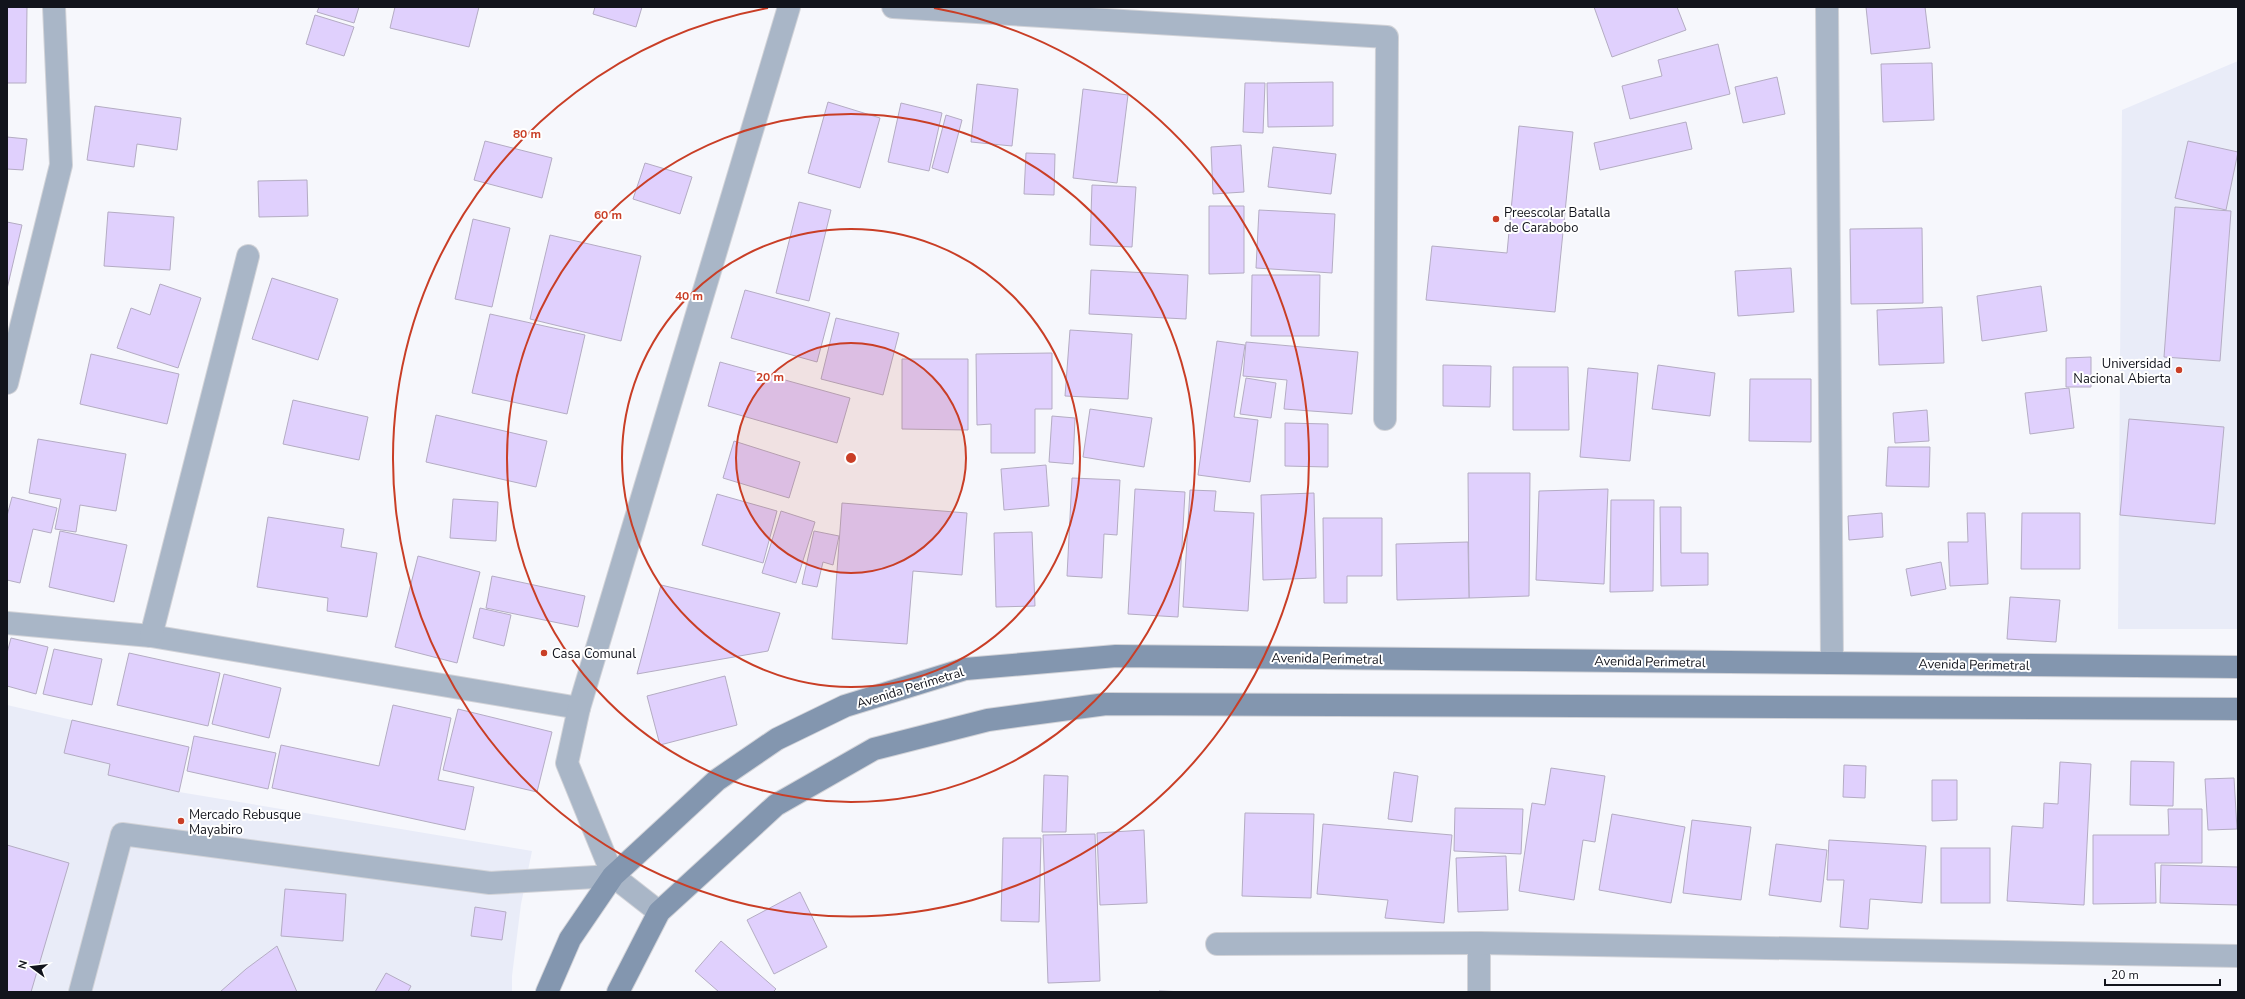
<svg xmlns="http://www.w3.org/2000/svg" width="2245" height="999" viewBox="0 0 2245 999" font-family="'Nunito Sans',sans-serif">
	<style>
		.built { fill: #e9ecf8 }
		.building { fill: #e0d0fd; stroke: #b4acc3 }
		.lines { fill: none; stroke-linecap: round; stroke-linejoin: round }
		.service-casing { stroke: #d2d3d8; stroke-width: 24 }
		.minor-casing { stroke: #d2d3d8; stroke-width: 24 }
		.secondary-casing { stroke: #d2d3d8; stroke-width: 24 }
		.service { stroke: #a9b6c7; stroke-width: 22 }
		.minor { stroke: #a9b6c7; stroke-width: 22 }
		.secondary { stroke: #8396af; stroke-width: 22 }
		.ring { fill: none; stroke: #c93e26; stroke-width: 2 }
		.poi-dot { fill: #c93e26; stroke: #fff; stroke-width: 1.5 }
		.labels { text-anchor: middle; stroke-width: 4; stroke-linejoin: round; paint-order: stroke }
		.poi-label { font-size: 13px; fill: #12141c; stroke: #fff; text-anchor: start }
		.street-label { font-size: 13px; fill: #12141c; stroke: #fff }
		.centre { fill: #c93e26; stroke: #fff; stroke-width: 2 }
		.ring-label { font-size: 12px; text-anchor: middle; font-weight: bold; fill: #c93e26; stroke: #fff; stroke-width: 4; stroke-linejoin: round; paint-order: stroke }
	</style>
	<rect width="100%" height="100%" fill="#f6f7fc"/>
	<g class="built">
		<path d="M2238,61V629H2118L2122,110Z"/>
		<path d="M7,705L72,720L65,753L110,764L108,775L179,792L532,851L521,904L512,976V992H7Z"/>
	</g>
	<g class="building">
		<path d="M7,7H27L26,83H7Z"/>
		<path d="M319,7H359L354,23L317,12Z"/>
		<path d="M395,7H479L469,47L390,28Z"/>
		<path d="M595,7H642L636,27L593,14Z"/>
		<path d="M1594,7H1677L1686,30L1612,57Z"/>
		<path d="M1866,7H1925L1930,48L1871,54Z"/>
		<path d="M315,15L354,27L344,56L306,44Z"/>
		<path d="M1718,44L1730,94L1630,119L1622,86L1662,76L1658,60Z"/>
		<path d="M1932,63L1934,120L1883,122L1881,64Z"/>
		<path d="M1777,77L1785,114L1743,123L1735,87Z"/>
		<path d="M1333,82V126L1268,127L1267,83Z"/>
		<path d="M1245,83H1265L1263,133L1243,132Z"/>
		<path d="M977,84L1018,89L1012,146L971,142Z"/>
		<path d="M1083,89L1128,95L1117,183L1073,178Z"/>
		<path d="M828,102L880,118L860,188L808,173Z"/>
		<path d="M901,103L942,113L929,171L888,162Z"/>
		<path d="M95,106L181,118L177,150L137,144L134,167L87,160Z"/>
		<path d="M946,115L962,120L948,173L932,168Z"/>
		<path d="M1686,122L1692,149L1600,170L1594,143Z"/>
		<path d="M1519,126L1573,132L1555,312L1426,300L1432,246L1507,253Z"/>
		<path d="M7,137L27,139L23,170L7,169Z"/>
		<path d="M485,141L552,158L542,198L474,180Z"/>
		<path d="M2188,141L2238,152L2226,210L2175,198Z"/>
		<path d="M1241,145L1244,192L1213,194L1211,147Z"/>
		<path d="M1273,147L1336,154L1331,194L1268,187Z"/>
		<path d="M1026,153L1055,154L1054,195L1024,194Z"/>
		<path d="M645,163L692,177L680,214L633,199Z"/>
		<path d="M307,180L308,216L259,217L258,181Z"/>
		<path d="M1092,185L1136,187L1132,247L1090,245Z"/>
		<path d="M799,202L831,210L809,301L776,293Z"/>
		<path d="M1209,206H1244V273L1209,274Z"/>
		<path d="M2175,207L2231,211L2220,361L2164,357Z"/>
		<path d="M1259,210L1335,214L1332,273L1256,268Z"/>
		<path d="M108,212L174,217L170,270L104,266Z"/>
		<path d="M473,219L510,228L492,307L455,299Z"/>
		<path d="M7,222L22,225L7,289Z"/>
		<path d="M1922,228L1923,303L1851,304L1850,229Z"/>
		<path d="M550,235L641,256L621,341L530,319Z"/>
		<path d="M1791,268L1794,312L1738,316L1735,271Z"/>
		<path d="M1091,270L1188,275L1186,319L1089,314Z"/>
		<path d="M1252,275H1320L1319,336H1251Z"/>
		<path d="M272,278L338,299L318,360L252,339Z"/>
		<path d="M160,284L201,298L178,368L117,348L131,308L150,315Z"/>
		<path d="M2041,286L2047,331L1982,341L1977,296Z"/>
		<path d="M745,290L830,313L817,362L731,338Z"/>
		<path d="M1942,307L1944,363L1879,365L1877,310Z"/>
		<path d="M490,314L585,335L567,414L472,393Z"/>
		<path d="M836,318L899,333L883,395L821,379Z"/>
		<path d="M1070,330L1132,334L1128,399L1065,396Z"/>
		<path d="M1217,341L1245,345L1234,417L1258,420L1250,482L1198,475Z"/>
		<path d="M1246,342L1358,352L1352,414L1284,409L1287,380L1243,376Z"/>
		<path d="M1052,353V409H1035V453H991V424L977,425L976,354Z"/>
		<path d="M91,354L179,374L167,424L80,404Z"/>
		<path d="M2091,357V387H2066V358Z"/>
		<path d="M902,359H968V430L902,429Z"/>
		<path d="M720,362L850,398L837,443L708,406Z"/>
		<path d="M1443,365L1491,366L1490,407L1443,406Z"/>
		<path d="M1658,365L1715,373L1710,416L1652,409Z"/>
		<path d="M1513,367H1568L1569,430H1513Z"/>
		<path d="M1588,368L1638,373L1630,461L1580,457Z"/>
		<path d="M1246,378L1276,383L1271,418L1240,414Z"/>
		<path d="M1750,379H1811V442L1749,441Z"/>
		<path d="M2069,388L2074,428L2030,434L2025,393Z"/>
		<path d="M293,400L368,417L359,460L283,444Z"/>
		<path d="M1090,409L1152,418L1144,467L1083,457Z"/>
		<path d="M1927,410L1929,441L1895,443L1893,413Z"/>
		<path d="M436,415L547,441L536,487L426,462Z"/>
		<path d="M1052,416L1075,418L1073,464L1049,462Z"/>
		<path d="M2129,419L2224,427L2215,524L2120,515Z"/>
		<path d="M1285,423L1328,424V467L1285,466Z"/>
		<path d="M38,439L126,454L116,511L80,505L76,532L55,529L61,499L29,493Z"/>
		<path d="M734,441L800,462L789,498L723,478Z"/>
		<path d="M1888,447H1930L1929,487L1886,486Z"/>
		<path d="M1046,465L1049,506L1004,510L1001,469Z"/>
		<path d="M1468,473H1530L1529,596L1469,598Z"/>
		<path d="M1072,478L1120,480L1117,535L1104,534L1102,578L1067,576Z"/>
		<path d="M1135,489L1185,492L1178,617L1128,614Z"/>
		<path d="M1608,489L1604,584L1536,580L1539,491Z"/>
		<path d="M1190,490L1216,491L1214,511L1254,513L1248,611L1183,607Z"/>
		<path d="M1314,493L1316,578L1263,580L1261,495Z"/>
		<path d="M717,494L777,511L763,563L702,545Z"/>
		<path d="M12,497L57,508L51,533L33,529L20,583L7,580V516Z"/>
		<path d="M453,499L498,502L496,541L450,538Z"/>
		<path d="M1611,500H1654L1653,591L1610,592Z"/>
		<path d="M842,503L967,513L962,575L913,571L907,644L832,639Z"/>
		<path d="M1660,507H1681V553H1708V585L1661,586Z"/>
		<path d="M781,511L815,522L796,583L762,573Z"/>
		<path d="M1882,513L1883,537L1849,540L1848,516Z"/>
		<path d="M1967,513H1985L1988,584L1950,586L1948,542H1968Z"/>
		<path d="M2022,513H2080V569H2021Z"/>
		<path d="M268,517L344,529L341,547L377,553L367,617L327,611L328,598L257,587Z"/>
		<path d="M1323,518H1382V576H1347V603H1324Z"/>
		<path d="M60,531L127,545L114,602L49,587Z"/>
		<path d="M814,531L839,536L833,565L823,562L817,587L802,584Z"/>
		<path d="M1032,532L1035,606L996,607L994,533Z"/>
		<path d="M1468,542L1469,598L1397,600L1396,544Z"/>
		<path d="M418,556L480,572L457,663L395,647Z"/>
		<path d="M1941,562L1946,589L1911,596L1906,569Z"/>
		<path d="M492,576L585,596L578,627L486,608Z"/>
		<path d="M661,585L780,613L768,651L637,674Z"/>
		<path d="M2010,597L2060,600L2056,642L2007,639Z"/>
		<path d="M480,608L511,615L504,646L473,638Z"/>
		<path d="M11,638L48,647L36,694L7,686V653Z"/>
		<path d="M54,649L102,659L92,705L43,694Z"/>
		<path d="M129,653L220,673L208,726L117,705Z"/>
		<path d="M224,674L281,688L269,738L212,724Z"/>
		<path d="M725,676L737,725L660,745L647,696Z"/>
		<path d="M393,705L451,718L438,780L474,787L465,830L272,788L281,745L379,766Z"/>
		<path d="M458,709L552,732L537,792L443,770Z"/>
		<path d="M72,720L189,747L179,792L108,775L110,764L64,753Z"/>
		<path d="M194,736L276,753L268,789L187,771Z"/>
		<path d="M2131,761L2174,762L2173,806L2130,805Z"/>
		<path d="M2060,762L2091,764L2084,905L2007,901L2012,826L2043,828L2044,803L2058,804Z"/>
		<path d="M1844,765L1866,766L1865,798L1843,797Z"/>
		<path d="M1551,768L1605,776L1595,842L1583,840L1574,900L1519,891L1532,803L1545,805Z"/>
		<path d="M1394,772L1418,776L1412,822L1388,819Z"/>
		<path d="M1044,775L1068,776L1066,832H1042Z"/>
		<path d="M2234,778L2237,829L2208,830L2205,779Z"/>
		<path d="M1932,780H1957V820L1932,821Z"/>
		<path d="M1455,808L1523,809L1521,854L1454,851Z"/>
		<path d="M2168,809H2202V863H2155L2156,903L2093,904V835H2169Z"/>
		<path d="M1245,813L1314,814L1311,898L1242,896Z"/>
		<path d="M1612,814L1685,827L1671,903L1599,890Z"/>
		<path d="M1692,820L1751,827L1741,900L1683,893Z"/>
		<path d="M1323,824L1452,835L1444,923L1385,918L1388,900L1317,894Z"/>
		<path d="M1144,830L1147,903L1100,905L1097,833Z"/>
		<path d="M1095,834L1100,981L1048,983L1043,835Z"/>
		<path d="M1003,838H1041L1039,922L1001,921Z"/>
		<path d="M1829,840L1926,846L1922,903L1870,899L1868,929L1840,927L1844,880H1827Z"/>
		<path d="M1776,844L1827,850L1821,902L1769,895Z"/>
		<path d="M7,845L69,863L31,992H7Z"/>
		<rect x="1941" y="848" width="49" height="55"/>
		<path d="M1506,856L1508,910L1458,912L1456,858Z"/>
		<path d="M2161,865L2238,867V905L2160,903Z"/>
		<path d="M285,889L346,894L343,941L281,936Z"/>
		<path d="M800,892L827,947L774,974L747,920Z"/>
		<path d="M475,907L506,912L502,940L471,936Z"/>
		<path d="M721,941L776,989L773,992H719L695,971Z"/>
		<path d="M277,946L297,992H220L246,969Z"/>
		<path d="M386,973L411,986L408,992H375Z"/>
		<path d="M1159,991L1188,992H1159Z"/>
	</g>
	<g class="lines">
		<g class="service-casing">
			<path id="service" d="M80,992L122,834L490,883L613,876"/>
		</g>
		<g class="minor-casing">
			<g id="minor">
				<path d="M893,7L1387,37L1385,419"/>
				<path d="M1827,7L1832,663"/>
				<path d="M7,383L61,165L54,7"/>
				<path d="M7,623L151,636L579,708"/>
				<path d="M151,636L248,256"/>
				<path d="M659,912L613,876L567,763L579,708L789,7"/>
				<path d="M1479,943V992"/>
				<path d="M1217,944L1479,943L2238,956"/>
			</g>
		</g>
		<g class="secondary-casing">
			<g id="secondary">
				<path d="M547,992L570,939L613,876L717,780L777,739L845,706L965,669L1116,656L2238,667"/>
				<path d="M618,992L659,912L776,805L874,749L988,720L1106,704L2238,709"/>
			</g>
		</g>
		<use href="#service" class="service"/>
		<use href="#minor" class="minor"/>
		<use href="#secondary" class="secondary"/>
	</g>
	<circle cx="851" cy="458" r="115" fill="#c93e26" fill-opacity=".12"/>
	<g class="ring">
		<circle cx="851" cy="458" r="115"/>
		<circle cx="851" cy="458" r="229"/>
		<circle cx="851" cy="458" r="344"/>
		<path d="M934 8A458 458 0 1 1 768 8"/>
	</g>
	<g class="poi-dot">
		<circle cx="1496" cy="219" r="4"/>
		<circle cx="2179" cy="370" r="4"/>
		<circle cx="544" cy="653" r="4"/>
		<circle cx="181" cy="821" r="4"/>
	</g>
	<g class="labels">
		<g class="poi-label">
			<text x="1504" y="217">Preescolar Batalla<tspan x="1504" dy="15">de Carabobo</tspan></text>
			<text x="2171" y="368" text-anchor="end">Universidad<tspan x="2171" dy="15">Nacional Abierta</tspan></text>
			<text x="552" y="658">Casa Comunal</text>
			<text x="189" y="819">Mercado Rebusque<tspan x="189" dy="15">Mayabiro</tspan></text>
		</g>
		<g class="street-label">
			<text transform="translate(1327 658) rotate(1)" y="5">Avenida Perimetral</text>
			<text transform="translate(1650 661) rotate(1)" y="5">Avenida Perimetral</text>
			<text transform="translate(1974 664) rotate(1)" y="5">Avenida Perimetral</text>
			<text transform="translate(910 687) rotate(-17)" y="5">Avenida Perimetral</text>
		</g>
	</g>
	<circle cx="851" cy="458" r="6" class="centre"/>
	<g class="ring-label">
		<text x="527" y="138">80 m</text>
		<text x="608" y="219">60 m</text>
		<text x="689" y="300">40 m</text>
		<text x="770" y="381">20 m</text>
	</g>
	<rect width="2245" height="999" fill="none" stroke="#12141c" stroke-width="16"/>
	<g transform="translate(32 967) rotate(285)" stroke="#ffffff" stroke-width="3" paint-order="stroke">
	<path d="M0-3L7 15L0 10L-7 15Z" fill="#12141c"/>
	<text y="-6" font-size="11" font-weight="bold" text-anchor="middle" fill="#12141c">N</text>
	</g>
	<path d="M2105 979v6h115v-6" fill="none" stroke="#12141c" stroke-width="2"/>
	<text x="2111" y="979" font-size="12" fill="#12141c" stroke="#ffffff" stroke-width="3" paint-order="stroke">20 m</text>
</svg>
